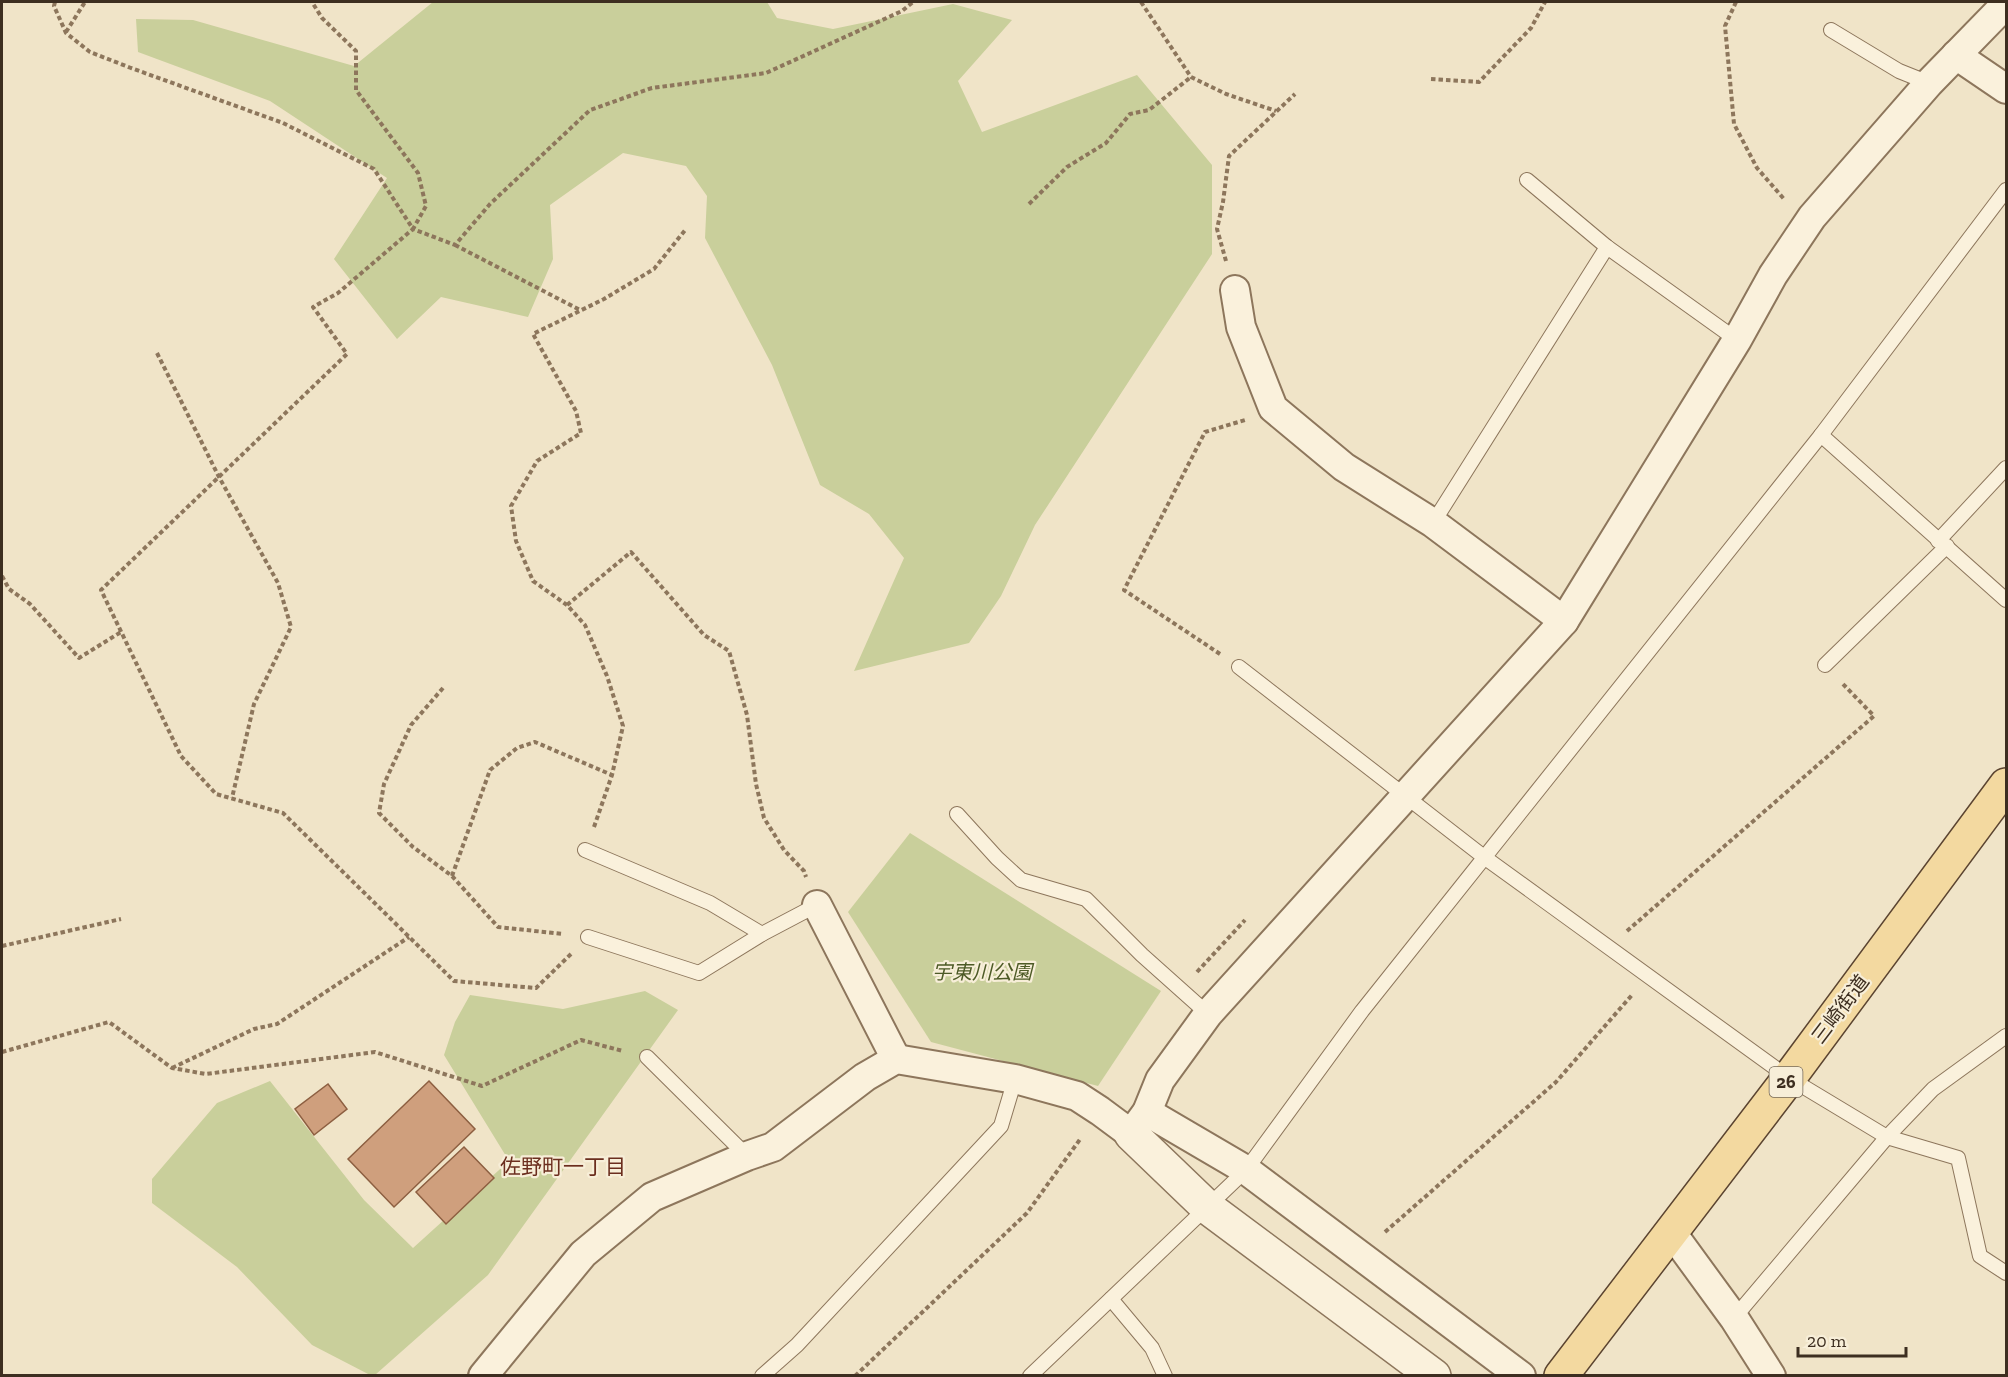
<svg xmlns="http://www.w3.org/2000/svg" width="2008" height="1377" viewBox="0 0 2008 1377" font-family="'Zilla Slab','Noto Sans JP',serif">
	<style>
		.green { fill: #c9cf9b }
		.building { fill: #cf9f7d; stroke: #8d5f41; stroke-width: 1.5 }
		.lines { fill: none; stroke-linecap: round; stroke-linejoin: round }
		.service-casing { stroke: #8d765c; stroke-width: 16 }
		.minor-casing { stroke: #8d765c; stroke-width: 32 }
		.tertiary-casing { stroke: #8d765c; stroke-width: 36 }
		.primary-casing { stroke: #5b4430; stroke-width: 36 }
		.path { stroke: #8d765c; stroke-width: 4; stroke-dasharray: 4.5 3; stroke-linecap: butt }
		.service { stroke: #faf1dc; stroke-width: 14 }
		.minor { stroke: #faf1dc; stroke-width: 28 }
		.tertiary { stroke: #faf1dc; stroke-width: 33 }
		.primary { stroke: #f3d9a0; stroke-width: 33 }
		.labels { text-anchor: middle; stroke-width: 4.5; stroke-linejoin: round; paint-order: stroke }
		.shield { fill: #f7eed8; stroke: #756857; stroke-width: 1.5 }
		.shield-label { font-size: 18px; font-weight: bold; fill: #3d2e20 }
		.park-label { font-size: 20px; font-style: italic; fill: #4d5a26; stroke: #f7eed8 }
		.street-label { font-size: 20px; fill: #3d2e20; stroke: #f7eed8 }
		.neighbourhood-label { font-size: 21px; fill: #6b2e1e; stroke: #f7eed8 }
	</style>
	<rect width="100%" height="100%" fill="#f0e4c8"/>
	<g class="green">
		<path d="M433,2H767L777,18L833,29L953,4L1012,20L958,81L982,132L1137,75L1212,165V254L1035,525L1001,596L969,643L854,671L904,558L869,514L820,485L772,365L705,238L707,196L686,166L623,153L550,205L553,259L528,317L441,297L397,339L334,259L387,178L270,101L138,52L136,19L193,20L354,66Z"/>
		<path d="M910,833L1161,991L1098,1086L931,1042L848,912Z"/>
		<path d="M645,991L678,1010L488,1275L375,1375H370L312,1345L237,1267L152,1203V1179L217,1103L270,1081L364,1200L413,1248L509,1161L444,1055L455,1022L470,995L563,1009Z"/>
	</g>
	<g class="building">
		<path d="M429,1081L475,1129L394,1207L348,1159Z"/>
		<path d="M328,1084L347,1109L314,1135L295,1109Z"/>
		<path d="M464,1147L494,1178L446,1224L416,1192Z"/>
	</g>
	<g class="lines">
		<g class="service-casing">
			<g id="service">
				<path d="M1831,30L1899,71L1929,83"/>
				<path d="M1527,180L1607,247L1737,340"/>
				<path d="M1821,435L2006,600"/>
				<path d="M1433,523L1607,247"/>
				<path d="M1938,541L2006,468"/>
				<path d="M1825,665L1947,546"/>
				<path d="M1239,667L1484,857L1789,1078L1887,1137L1958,1158L1980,1256L2006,1273"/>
				<path d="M957,814L997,858L1021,880L1086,899L1142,955L1208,1014"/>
				<path d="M585,850L710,903L762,934"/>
				<path d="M588,937L699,973L762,934L817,905"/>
				<path d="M647,1057L747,1156"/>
				<path d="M1111,1299L1152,1348L1165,1376"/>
				<path d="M1734,1318L1887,1137L1933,1089L2006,1036"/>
				<path d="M762,1376L797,1345L1001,1126L1015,1079"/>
				<path d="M1030,1376L1246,1170L1362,1011L1821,435L2006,190"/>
			</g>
		</g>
		<g class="minor-casing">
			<g id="minor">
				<path d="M1956,55L2006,89"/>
				<path d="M1235,290L1241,327L1273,408L1344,467L1433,523L1564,621"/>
				<path d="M817,905L896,1059"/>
				<path d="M1147,1112L1246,1170L1521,1376"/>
				<path d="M1672,1233L1734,1318L1771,1376"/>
				<path d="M483,1376L583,1254L652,1197L747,1156L773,1147L865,1077L896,1059L1015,1079L1077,1096L1100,1111L1131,1134L1147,1112L1160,1080L1208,1014L1564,621L1737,340L1773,275L1812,217L1929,83L2006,4"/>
			</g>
		</g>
		<g class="tertiary-casing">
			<path id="tertiary" d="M1131,1134L1207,1207L1434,1376"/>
		</g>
		<g class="primary-casing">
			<path id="primary" d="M1561,1376L1789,1078L2006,785"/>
		</g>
		<g class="path">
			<path d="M55,2L54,6L66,33L90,52L131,68L283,123L374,169L413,229L426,206L418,173L356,90V51L322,18L312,2"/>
			<path d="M1141,2L1191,77L1226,94L1276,111"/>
			<path d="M1736,2L1725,26L1734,124L1757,168L1784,199"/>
			<path d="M66,32L85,2"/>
			<path d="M1431,79L1479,82L1531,28L1545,2"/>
			<path d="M1029,204L1067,167L1106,143L1130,114L1149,110L1191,77"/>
			<path d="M455,245L580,310"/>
			<path d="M1226,261L1217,229L1223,202L1229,156L1295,94"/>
			<path d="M157,353L219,477L278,583L291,627L254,704L232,798"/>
			<path d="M2,576L9,589L30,604L79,658L121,632"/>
			<path d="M567,605L631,552L704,635L729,651L747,715L756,784L764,818L784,850L804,871L806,877"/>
			<path d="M1220,654L1124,590L1205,432L1245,420"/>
			<path d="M443,688L411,725L384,784L379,813L413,847L452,876L498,927L563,934"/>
			<path d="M594,827L612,775L623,726L607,676L585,625L567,605L533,581L516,541L511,506L537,461L581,433L576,411L533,334L604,299L654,269L686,229"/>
			<path d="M452,876L490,770L517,748L535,742L612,775"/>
			<path d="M1627,931L1874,716L1842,683"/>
			<path d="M2,946L121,919"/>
			<path d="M571,954L536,988L454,981L283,813L216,794L181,756L101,590L347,354L313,307L338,293L413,229L455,245L490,204L590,110L652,88L766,73L902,11L913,2"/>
			<path d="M1197,972L1245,920"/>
			<path d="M2,1052L109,1022L172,1068L206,1074L375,1052L482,1086L581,1040L623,1051"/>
			<path d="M172,1068L254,1029L277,1024L409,937"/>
			<path d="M1385,1232L1556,1082L1632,995"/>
			<path d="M855,1376L1027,1213L1081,1138"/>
		</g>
		<use href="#service" class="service"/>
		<use href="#minor" class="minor"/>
		<use href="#tertiary" class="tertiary"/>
		<use href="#primary" class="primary"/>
	</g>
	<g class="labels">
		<rect class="shield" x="1769.5" y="1067" width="33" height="30" rx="4.5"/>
		<g class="shield-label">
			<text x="1786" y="1088">26</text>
		</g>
		<g class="park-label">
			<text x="982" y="979">宇東川公園</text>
		</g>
		<g class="street-label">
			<text transform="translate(1840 1009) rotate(-53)" y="7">三崎街道</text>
		</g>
		<g class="neighbourhood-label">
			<text x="563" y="1174">佐野町一丁目</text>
		</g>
	</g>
	<rect width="2008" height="1377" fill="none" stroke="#3d2e20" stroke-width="6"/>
	<path d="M1798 1347v9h108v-9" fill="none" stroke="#3d2e20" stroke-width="3"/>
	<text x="1807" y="1347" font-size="18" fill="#3d2e20" stroke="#f7eed8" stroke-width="4.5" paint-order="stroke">20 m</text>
</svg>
